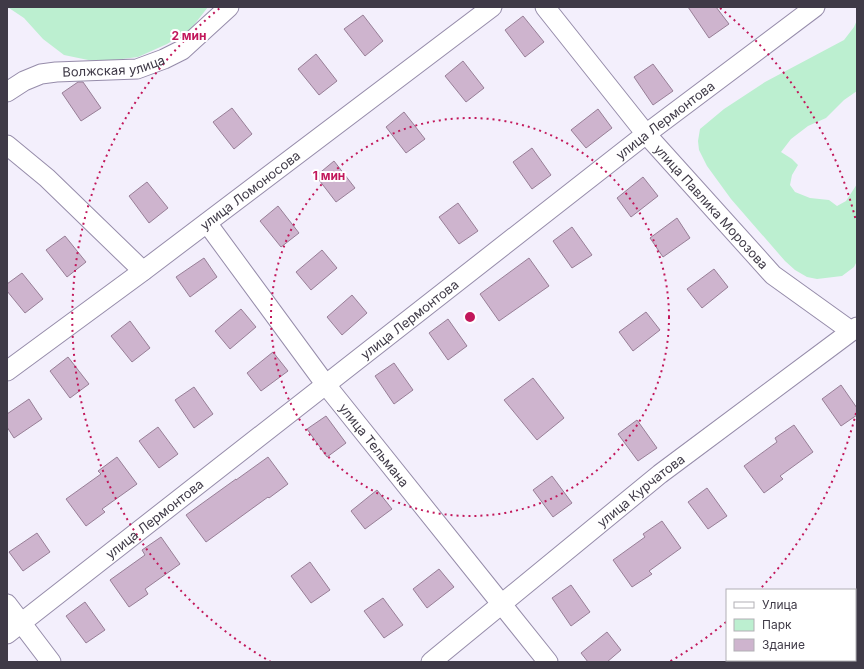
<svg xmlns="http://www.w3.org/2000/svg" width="864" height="669" viewBox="0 0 864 669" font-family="Inter,sans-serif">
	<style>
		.green { fill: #bcefd0 }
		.building { fill: #ceb4ce; stroke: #987f97 }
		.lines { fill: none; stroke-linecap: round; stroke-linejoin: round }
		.street-casing { stroke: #968caa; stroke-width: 21 }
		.street { stroke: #fff; stroke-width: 19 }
		.ring { fill: none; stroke: #c2185b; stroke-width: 2; stroke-dasharray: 2 4 }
		.labels { text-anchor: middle; stroke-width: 4; stroke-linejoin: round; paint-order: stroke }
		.street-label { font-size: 13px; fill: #3f3a47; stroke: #fff }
		.centre { fill: #c2185b; stroke: #fff; stroke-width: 2 }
		.ring-label { font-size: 12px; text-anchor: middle; font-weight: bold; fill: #c2185b; stroke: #fff; stroke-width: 4; stroke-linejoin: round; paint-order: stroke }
	</style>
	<rect width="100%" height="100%" fill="#f3effc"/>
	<g class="green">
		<path d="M7,7H208L190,30L167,44L138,57L114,60L93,61L64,55L43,39L24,18L9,8L7,9Z"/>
		<path d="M857,20V91L844,100L826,118L808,126L791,139L781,152L792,159L798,165L792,175L790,185L795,192L810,198L829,200L837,206L846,201L857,184V261L854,267L842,276L817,279L807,277L795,270L785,261L731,199L707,166L699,150L698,141L700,129L724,109L765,82L844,40L854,27Z"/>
	</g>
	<g class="building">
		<path d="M688,7H716L729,24L709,38Z"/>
		<path d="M363,15L383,41L365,56L344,29Z"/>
		<path d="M523,16L544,42L525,57L505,30Z"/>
		<path d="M316,54L337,81L319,95L298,69Z"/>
		<path d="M463,61L484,88L466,102L445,76Z"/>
		<path d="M653,64L673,91L653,105L634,77Z"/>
		<path d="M78,82H83L101,108L81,121L62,93Z"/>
		<path d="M232,108L252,134L234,149L213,122Z"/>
		<path d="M598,109L612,128L586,148L571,130Z"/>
		<path d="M404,112L425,139L406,153L386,127Z"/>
		<path d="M532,148L551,175L532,189L513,162Z"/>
		<path d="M334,161L355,188L336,202L316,176Z"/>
		<path d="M643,177L658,196L631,217L617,198Z"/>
		<path d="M147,182L168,208L149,223L129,196Z"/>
		<path d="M458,203L478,231L459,244L439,217Z"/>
		<path d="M278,206L299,233L281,247L260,221Z"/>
		<path d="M677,218L690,238L663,257L650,238Z"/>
		<path d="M572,227L592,255L572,268L553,241Z"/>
		<path d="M65,236L86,262L67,277L46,250Z"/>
		<path d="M322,250L337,268L311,290L296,272Z"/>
		<path d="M204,258L217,277L190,297L176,277Z"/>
		<path d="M529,258L549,286L499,321L480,294Z"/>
		<path d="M714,269L728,287L702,308L687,289Z"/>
		<path d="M22,273L43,299L25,313L7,291V284Z"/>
		<path d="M352,295L367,313L342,335L327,317Z"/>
		<path d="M241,309L256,327L230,349L215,331Z"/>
		<path d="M646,312L660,330L633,351L619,332Z"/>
		<path d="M448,319L467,346L448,360L429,333Z"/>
		<path d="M130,321L150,348L132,362L111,336Z"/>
		<path d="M273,352L288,371L261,391L247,373Z"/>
		<path d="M68,357L89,384L70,398L50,371Z"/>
		<path d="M394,363L413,390L394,404L375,376Z"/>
		<path d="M533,378L564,418L537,440L504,400Z"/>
		<path d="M841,385L857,408V415L841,426L822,399Z"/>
		<path d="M194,387L213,414L194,428L175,400Z"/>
		<path d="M29,399L42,419L14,438L7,427V414Z"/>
		<path d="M326,416L346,443L327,457L307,429Z"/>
		<path d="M637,420L657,448L638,461L618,434Z"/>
		<path d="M794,425L813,452L780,476L783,479L764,493L744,466L777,442L775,438Z"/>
		<path d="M158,427L178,454L159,468L139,441Z"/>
		<path d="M117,457L137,484L102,509L105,512L86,526L66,499L101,474L98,471Z"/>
		<path d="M268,457L288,484L269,498L268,497L206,542L186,515L236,479V480Z"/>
		<path d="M552,476L572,503L553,517L533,490Z"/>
		<path d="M707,488L727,516L708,529L688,502Z"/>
		<path d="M377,490L392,509L365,529L351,511Z"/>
		<path d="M662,521L681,548L649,571L652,574L632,587L613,560L645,537L643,534Z"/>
		<path d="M37,533L50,552L23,571L9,552Z"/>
		<path d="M161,537L180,564L145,589L148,594L129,607L110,580L145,555L142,550Z"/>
		<path d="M310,562L330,590L311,603L291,576Z"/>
		<path d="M439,569L454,587L427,608L413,589Z"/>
		<path d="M571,585L590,612L571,626L552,598Z"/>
		<path d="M383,598L403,625L384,638L364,611Z"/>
		<path d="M85,602L105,630L86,643L66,616Z"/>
		<path d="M607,632L621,650L607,662H588L581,653Z"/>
	</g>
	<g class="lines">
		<g class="street-casing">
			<g id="street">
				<path id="s1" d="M545,7L646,134L773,275L851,331"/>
				<path id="s2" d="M7,92L24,81L41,74L56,72L137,69L164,59L182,50L229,7"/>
				<path d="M7,145L47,178L143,271"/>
				<path id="s3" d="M207,223L326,385L548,662"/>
				<path id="s4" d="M7,371L143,271L492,7"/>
				<path d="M7,604L51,662"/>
				<path id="s5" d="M7,634L646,134L815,7"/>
				<path d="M855,634L857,632"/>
				<path id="s6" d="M431,662L660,474L857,327"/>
				<path d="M820,662L823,660"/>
			</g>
		</g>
		<use href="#street" class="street"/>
	</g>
	<g class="ring">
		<circle cx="470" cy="317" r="199"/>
		<path d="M856 413A398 398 0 0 1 761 588M726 622A398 398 0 0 1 669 662M271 662A398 398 0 0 1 220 8M720 8A398 398 0 0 1 856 221"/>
	</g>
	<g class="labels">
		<g class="street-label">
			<text dy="5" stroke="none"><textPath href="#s2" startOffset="112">Волжская улица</textPath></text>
			<text dy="5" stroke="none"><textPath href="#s5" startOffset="835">улица Лермонтова</textPath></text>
			<text dy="5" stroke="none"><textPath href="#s4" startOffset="303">улица Ломоносова</textPath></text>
			<text dy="5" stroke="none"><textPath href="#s1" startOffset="260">улица Павлика Морозова</textPath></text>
			<text dy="5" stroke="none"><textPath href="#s5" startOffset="511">улица Лермонтова</textPath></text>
			<text dy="5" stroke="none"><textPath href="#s3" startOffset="278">улица Тельмана</textPath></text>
			<text dy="5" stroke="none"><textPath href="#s6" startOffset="271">улица Курчатова</textPath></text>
			<text dy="5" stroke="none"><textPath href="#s5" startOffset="187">улица Лермонтова</textPath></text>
		</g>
	</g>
	<circle cx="470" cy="317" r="6" class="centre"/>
	<g class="ring-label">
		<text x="189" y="40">2 мин</text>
		<text x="329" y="180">1 мин</text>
	</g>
	<rect width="864" height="669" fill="none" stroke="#3f3a47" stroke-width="16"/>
	<rect x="726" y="589" width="130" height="72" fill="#ffffff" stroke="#b2b0b5"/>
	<rect x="734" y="602" width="20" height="6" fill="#ffffff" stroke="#b2b0b5"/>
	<text x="762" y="609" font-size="12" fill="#3f3a47">Улица</text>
	<rect x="734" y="619" width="20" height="12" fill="#bcefd0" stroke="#b2b0b5"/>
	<text x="762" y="629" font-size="12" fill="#3f3a47">Парк</text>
	<rect x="734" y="639" width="20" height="12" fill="#ceb4ce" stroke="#b2b0b5"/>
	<text x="762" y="649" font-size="12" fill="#3f3a47">Здание</text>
</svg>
